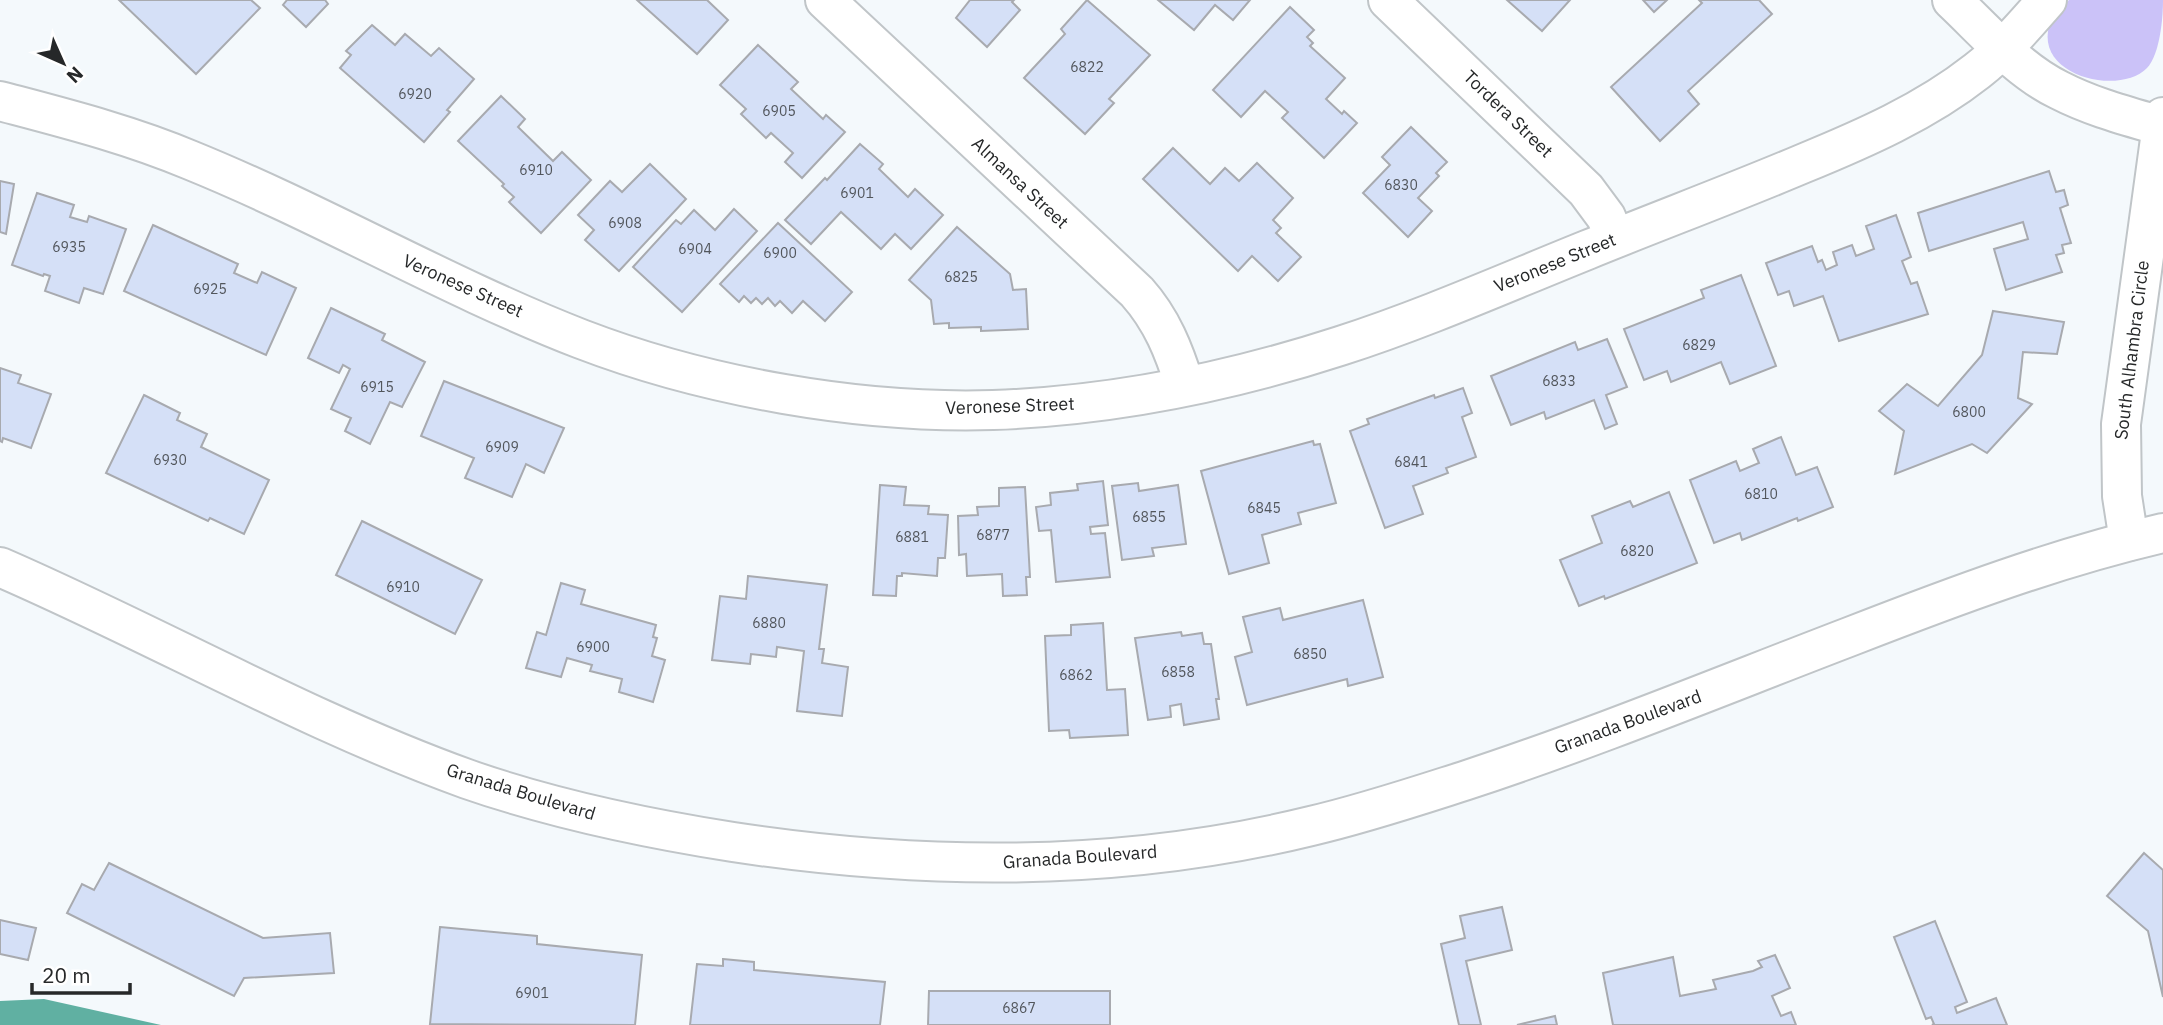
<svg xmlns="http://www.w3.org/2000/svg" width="2163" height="1025" viewBox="0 0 2163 1025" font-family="'IBM Plex Sans',sans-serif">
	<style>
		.green { fill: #cbc2f8 }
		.water { fill: #60b0a2 }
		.building { fill: #d5e0f7; stroke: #a8aaaf; stroke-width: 2 }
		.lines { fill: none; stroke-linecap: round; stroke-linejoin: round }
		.minor-casing { stroke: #c0c5c8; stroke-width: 42 }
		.minor { stroke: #fff; stroke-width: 38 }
		.labels { text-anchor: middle; stroke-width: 5; stroke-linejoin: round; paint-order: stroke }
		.number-label { font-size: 14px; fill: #52565c }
		.street-label { font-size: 18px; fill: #262829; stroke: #fff }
	</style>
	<rect width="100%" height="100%" fill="#f4f9fc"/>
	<path class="green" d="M2069,0H2163C2163,18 2160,54 2147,68C2121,95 2041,78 2048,31C2050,19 2060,9 2069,0Z"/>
	<path class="water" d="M44,999L161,1025H0V1001Z"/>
	<g class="building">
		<path d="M119,0H251L260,8L196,74Z"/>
		<path d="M287,0H325L328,4L306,27L283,5Z"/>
		<path d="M637,0H707L728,20L697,54Z"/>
		<path d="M970,0H1014L1012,2L1020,10L987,47L956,18Z"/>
		<path d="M1087,0L1150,55L1109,99L1114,103L1085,134L1024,78L1065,34L1061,29Z"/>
		<path d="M1158,0H1250L1233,20L1215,5L1194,30Z"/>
		<path d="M1507,0H1570L1542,31Z"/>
		<path d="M1643,0H1667L1654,12Z"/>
		<path d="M1699,0H1759L1772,14L1688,91L1699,104L1660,141L1611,87L1702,3Z"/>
		<path d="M1290,7L1314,30L1307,37L1313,43L1310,46L1345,78L1326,99L1342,114L1344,111L1357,123L1324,158L1282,118L1288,112L1265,91L1241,117L1213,90Z"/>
		<path d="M372,25L395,45L405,34L431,56L439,48L474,79L447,110L450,112L424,142L340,68L351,55L346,51Z"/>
		<path d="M758,45L798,82L791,89L823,119L826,115L845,132L802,178L785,162L793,153L771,133L766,138L741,114L746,109L720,85Z"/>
		<path d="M501,96L525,119L518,127L553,161L562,152L591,180L541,233L509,202L514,197L502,186L504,184L458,141Z"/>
		<path d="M1411,127L1447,162L1436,173L1439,176L1418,198L1432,211L1408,237L1363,193L1390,165L1382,157Z"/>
		<path d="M860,144L883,164L879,169L908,197L915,189L943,215L911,249L895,234L881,249L841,212L811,244L785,220L825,178L827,180Z"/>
		<path d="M1173,148L1210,184L1225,168L1239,181L1257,163L1293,198L1273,220L1281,228L1276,233L1301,257L1278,281L1252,256L1238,271L1143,179Z"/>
		<path d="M650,164L686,199L619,271L585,240L594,230L578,215L610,181L622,192Z"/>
		<path d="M2049,171L2056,192L2064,190L2068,205L2060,208L2071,243L2062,245L2064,253L2056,255L2062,272L2006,290L1994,249L2028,239L2023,222L1929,251L1918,213Z"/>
		<path d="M0,181L14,184L6,234L0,232Z"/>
		<path d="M37,193L74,205L70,217L87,222L89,216L126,229L103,294L84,288L79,303L45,291L50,276L44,274L43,276L12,265Z"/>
		<path d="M734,209L757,231L682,312L633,267L676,220L681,224L694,210L715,230Z"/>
		<path d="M1896,215L1911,257L1902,261L1911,284L1917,282L1928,314L1839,341L1823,296L1794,306L1789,291L1778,295L1766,263L1812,246L1818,262L1822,260L1826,270L1837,265L1833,252L1852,245L1856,256L1874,249L1866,226Z"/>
		<path d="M778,223L852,292L825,321L803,301L792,313L780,301L775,306L768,298L762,304L756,298L751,303L744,296L739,302L720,284Z"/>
		<path d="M153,225L238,264L234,273L257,283L262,272L296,288L266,355L124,291Z"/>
		<path d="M957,227L1010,274L1013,290L1026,289L1028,329L981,331V327L949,328V323L934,324L931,300L909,280Z"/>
		<path d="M1741,275L1776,366L1730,384L1721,362L1671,382L1667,371L1644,380L1624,329L1704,298L1701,290Z"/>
		<path d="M331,308L385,334L382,340L425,362L402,407L390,402L370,444L345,431L351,418L331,409L350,369L343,365L339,373L308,358Z"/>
		<path d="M1993,311L2064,322L2057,354L2023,352L2018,398L2032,404L1987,453L1972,444L1895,474L1904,431L1879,411L1907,384L1938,406L1982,355Z"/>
		<path d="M1607,339L1627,387L1606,395L1617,424L1605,429L1594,400L1546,419L1544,412L1511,425L1491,376L1575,342L1578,350Z"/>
		<path d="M0,368L21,375L18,383L51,394L31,448L3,438L2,442L0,441Z"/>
		<path d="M444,381L564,428L544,473L526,464L512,497L465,478L474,458L421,436Z"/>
		<path d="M1463,388L1472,413L1462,417L1476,457L1446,468L1448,473L1413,486L1423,514L1385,528L1350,431L1369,424L1367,419L1434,395L1435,398Z"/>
		<path d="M144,395L180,413L177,420L207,434L201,447L269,480L244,534L210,518L208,521L106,473Z"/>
		<path d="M1781,437L1796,475L1817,467L1833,507L1798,521L1797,518L1742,540L1740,533L1714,543L1690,480L1736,461L1740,471L1759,463L1753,449Z"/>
		<path d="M1313,441L1314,445L1320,444L1336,503L1298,513L1301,524L1262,535L1269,563L1229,574L1201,471Z"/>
		<path d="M1103,481L1108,525L1090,527L1091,534L1105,533L1110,577L1056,582L1051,530L1039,531L1036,507L1051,505L1050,493L1078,490L1077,484Z"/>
		<path d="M1138,483L1139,491L1178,485L1186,544L1152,548L1154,556L1122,560L1112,486Z"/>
		<path d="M880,485L906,487L904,505L929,506L928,514L948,515L945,558H938L937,576L902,573V576H897L896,596L873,595Z"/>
		<path d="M1025,487L1030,577H1026L1027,595L1003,596L1002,574L967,576L966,554L959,555L958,516L978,515L977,507L999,506V488Z"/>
		<path d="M1669,492L1697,563L1605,599L1604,596L1579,606L1560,560L1602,543L1592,516L1630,501L1633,507Z"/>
		<path d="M362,521L482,580L455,634L336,575Z"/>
		<path d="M748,576L827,585L819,649H824L822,663L848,667L842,716L797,711L804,651L777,647L776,657L751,654L750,664L712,660L720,596L746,599Z"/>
		<path d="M561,583L585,590L581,604L656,625L653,637L657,638L652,656L665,660L653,702L619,692L622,679L590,671L592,665L567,658L561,677L526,668L537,632L546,635Z"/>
		<path d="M1363,600L1383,677L1348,686L1347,679L1247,705L1235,657L1252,652L1243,617L1280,608L1283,620Z"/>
		<path d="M1103,623L1107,690L1125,689L1128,735L1070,738L1069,730L1049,731L1045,636L1071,635V625Z"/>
		<path d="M1181,632L1182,636L1202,633L1204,644H1211L1219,699H1216L1219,719L1184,725L1181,704L1170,706L1171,717L1148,720L1135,638Z"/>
		<path d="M2144,853L2163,870V997L2148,931L2107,896Z"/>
		<path d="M109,863L263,938L330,933L334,973L244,978L234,996L67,913L82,884L94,890Z"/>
		<path d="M1502,907L1512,950L1466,961L1481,1025H1459L1441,944L1465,938L1460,916Z"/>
		<path d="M0,920L36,928L28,960L0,954Z"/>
		<path d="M1935,921L1967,1002L1955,1007L1957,1013L1996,998L2007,1025H1932L1934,1024L1931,1017L1926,1019L1894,937Z"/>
		<path d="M440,927L537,936V944L642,955L635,1025L430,1024Z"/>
		<path d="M1775,955L1790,988L1772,996L1781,1016L1791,1012L1796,1025H1613L1603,973L1673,957L1680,996L1716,989L1713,980L1753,971L1762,967L1758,961Z"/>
		<path d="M723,959L754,962V970L885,982L880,1025H690L697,964L723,966Z"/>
		<path d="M929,991H1110V1025H928Z"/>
		<path d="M1555,1016L1557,1025H1517Z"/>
	</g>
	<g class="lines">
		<g class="minor-casing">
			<g id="minor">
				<path d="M825,0L1137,292C1162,320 1174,351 1185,386"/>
				<path d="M1388,0L1586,190L1606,217L1615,238"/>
				<path d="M1952,0C1985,31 2018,70 2059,90C2092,107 2127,116 2161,126"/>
				<path d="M0,101C64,118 128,134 190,160C323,214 447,287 581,339C706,387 860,414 993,410C1109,406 1229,382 1340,346C1424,319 1505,283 1587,250C1658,221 1731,194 1802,164C1863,139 1925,112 1977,71C2003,51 2025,25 2047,0"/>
				<path d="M2129,541L2122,496L2121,424L2163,117"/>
				<path d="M0,567C157,635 306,721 467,779C553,809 644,828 733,842C924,871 1123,872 1311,826C1363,814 1414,797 1464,781C1595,738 1721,686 1849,637C1952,597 2055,558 2163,533"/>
			</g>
		</g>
		<use href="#minor" class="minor"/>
	</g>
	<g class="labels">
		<g class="number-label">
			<text x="1087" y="72">6822</text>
			<text x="415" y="99">6920</text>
			<text x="779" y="116">6905</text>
			<text x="536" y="175">6910</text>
			<text x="1401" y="190">6830</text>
			<text x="857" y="198">6901</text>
			<text x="625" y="228">6908</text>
			<text x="69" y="252">6935</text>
			<text x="695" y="254">6904</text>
			<text x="780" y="258">6900</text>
			<text x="961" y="282">6825</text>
			<text x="210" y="294">6925</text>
			<text x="1699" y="350">6829</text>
			<text x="1559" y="386">6833</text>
			<text x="377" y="392">6915</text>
			<text x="1969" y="417">6800</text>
			<text x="502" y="452">6909</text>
			<text x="170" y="465">6930</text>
			<text x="1411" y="467">6841</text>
			<text x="1761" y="499">6810</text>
			<text x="1264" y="513">6845</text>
			<text x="1149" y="522">6855</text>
			<text x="993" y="540">6877</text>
			<text x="912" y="542">6881</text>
			<text x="1637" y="556">6820</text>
			<text x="403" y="592">6910</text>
			<text x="769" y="628">6880</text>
			<text x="593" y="652">6900</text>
			<text x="1310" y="659">6850</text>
			<text x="1178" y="677">6858</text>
			<text x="1076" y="680">6862</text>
			<text x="532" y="998">6901</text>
			<text x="1019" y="1013">6867</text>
		</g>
		<g class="street-label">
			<text transform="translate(1508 114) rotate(44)" y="6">Tordera Street</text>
			<text transform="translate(1020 183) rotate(43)" y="6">Almansa Street</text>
			<text transform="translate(1555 263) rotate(-22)" y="6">Veronese Street</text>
			<text transform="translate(463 286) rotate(24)" y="6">Veronese Street</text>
			<text transform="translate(2132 350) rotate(-83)" y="6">South Alhambra Circle</text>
			<text transform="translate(1010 406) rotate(-2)" y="6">Veronese Street</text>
			<text transform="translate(1628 722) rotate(-20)" y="6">Granada Boulevard</text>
			<text transform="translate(521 792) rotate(17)" y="6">Granada Boulevard</text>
			<text transform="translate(1080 857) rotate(-4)" y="6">Granada Boulevard</text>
		</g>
	</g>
	<g transform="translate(63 63) rotate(135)" stroke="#ffffff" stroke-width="5" paint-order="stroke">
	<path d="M0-5L12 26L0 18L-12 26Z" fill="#262829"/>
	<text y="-10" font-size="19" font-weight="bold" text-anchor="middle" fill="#262829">N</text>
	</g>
	<path d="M32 983v10h98v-10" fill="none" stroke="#262829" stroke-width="3.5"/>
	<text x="42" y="983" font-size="21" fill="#262829" stroke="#ffffff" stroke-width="5" paint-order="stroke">20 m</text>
</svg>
